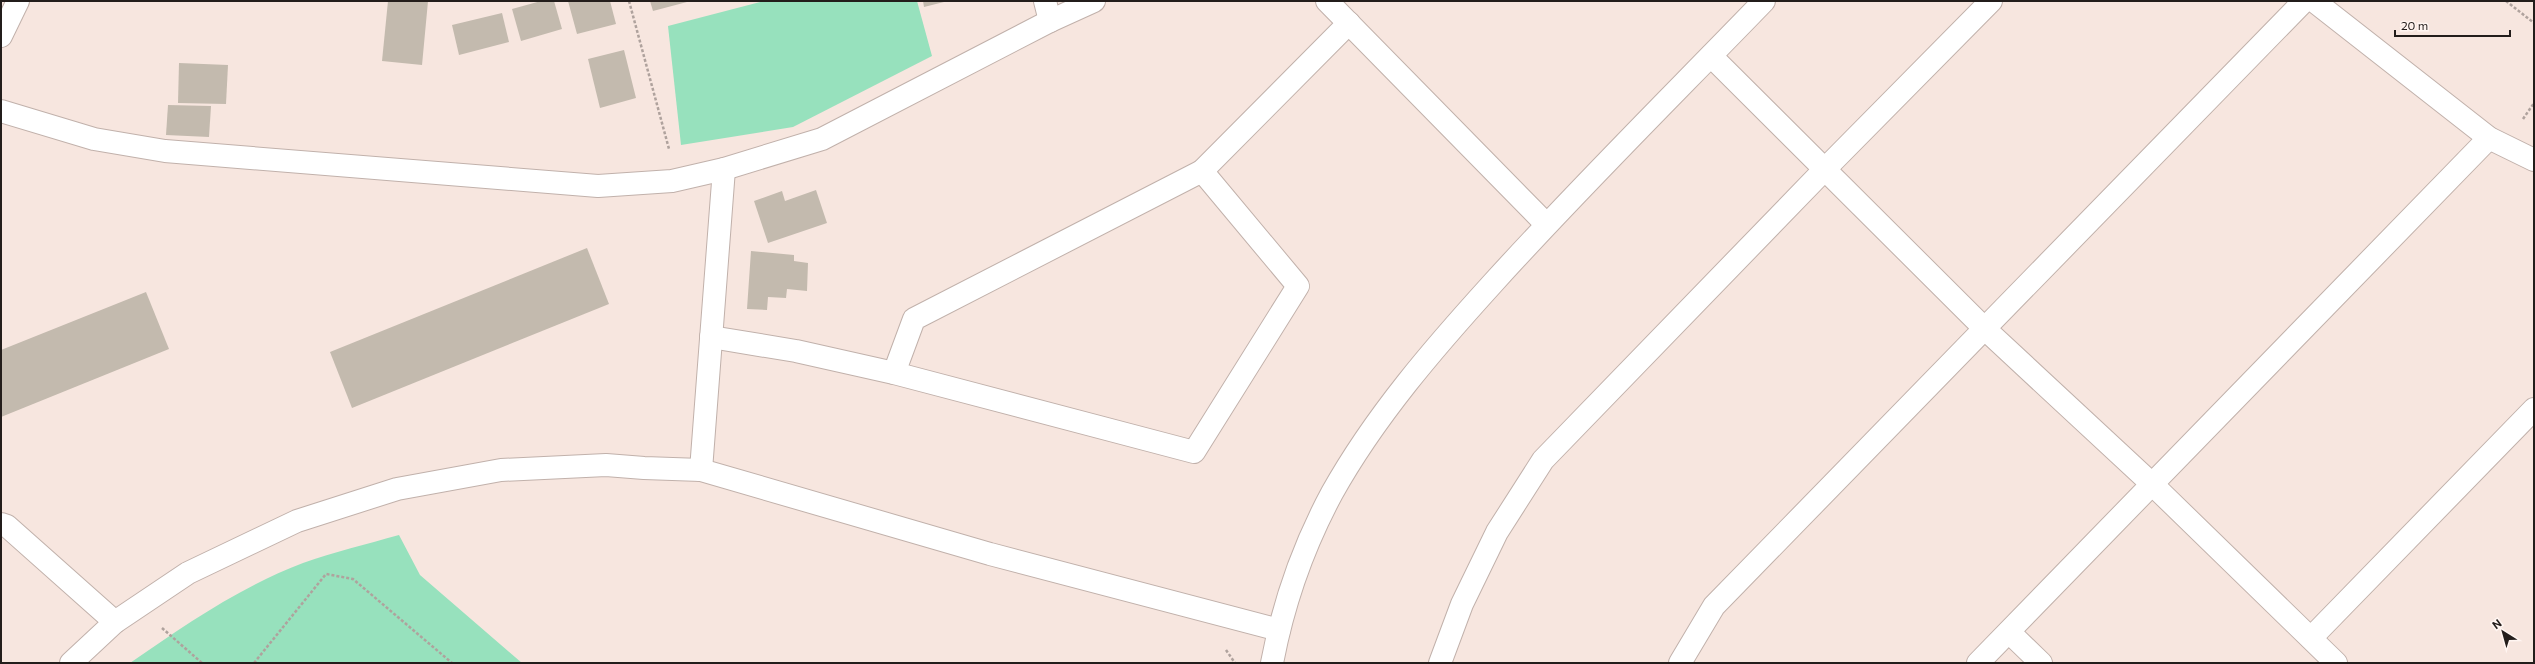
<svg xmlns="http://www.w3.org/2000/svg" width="2535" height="664" viewBox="0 0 2535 664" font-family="Commissioner,sans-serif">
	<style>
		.green { fill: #97e1bd }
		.building { fill: #c3baae }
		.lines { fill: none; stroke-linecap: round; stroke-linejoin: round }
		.minor-casing { stroke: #c1b1ab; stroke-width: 24 }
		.tertiary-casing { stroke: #c1b1ab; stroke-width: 24 }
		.path { stroke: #afa29d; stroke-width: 2.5; stroke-dasharray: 3 2; stroke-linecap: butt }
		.minor { stroke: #fff; stroke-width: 22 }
		.tertiary { stroke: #fff; stroke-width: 22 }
	</style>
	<rect width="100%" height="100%" fill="#f7e6df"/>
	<g class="green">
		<path d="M764,1H917L932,56L793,127L681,145L668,26Z"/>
		<path d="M399,535L420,575L522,663H130C185,625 240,587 303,563C334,552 367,544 399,535Z"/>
	</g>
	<g class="building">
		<path d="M388,1H428L422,65L382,61Z"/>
		<path d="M541,1H554L562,29L521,41L512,9Z"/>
		<path d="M568,1H610L616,24L577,34Z"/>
		<path d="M650,1H687V2L653,11Z"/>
		<path d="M923,1H944V2L924,7Z"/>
		<path d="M502,13L509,42L459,55L452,25Z"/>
		<path d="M624,50L636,98L600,108L588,59Z"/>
		<path d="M179,63L228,65L226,104L178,103Z"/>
		<path d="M168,105L211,106L209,137L166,135Z"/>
		<path d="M816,190L827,223L768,243L754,201L782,191L785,201Z"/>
		<path d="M587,248L609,304L352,408L330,352Z"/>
		<path d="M751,251L794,255V261L808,263L807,291L787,289L786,298L768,297L767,310L747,309Z"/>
		<path d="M146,292L169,349L1,417V350Z"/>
	</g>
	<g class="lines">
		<g class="minor-casing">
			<g id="minor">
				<path d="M1045,1L1050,21"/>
				<path d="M2314,1L2489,138L2534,160"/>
				<path d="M1,36L18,1"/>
				<path d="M1711,56L1985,329L2153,485L2336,663"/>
				<path d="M711,337L796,351L894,373L1194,452L1298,286L1202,171L1349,23"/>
				<path d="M894,373L914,319L1202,171"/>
				<path d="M701,470L724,169"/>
				<path d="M1,524L7,526L115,622"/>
				<path d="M2009,632L2041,663"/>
				<path d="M2311,638L2534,409"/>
				<path d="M1440,663L1462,604L1497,532L1543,460L1825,169L1991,1"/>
				<path d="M1680,663L1714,606L2304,1"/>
				<path d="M1978,663L2489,138"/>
			</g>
		</g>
		<g class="tertiary-casing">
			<g id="tertiary">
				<path d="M1327,1L1546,224"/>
				<path d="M1,111L94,139L165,151L598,186L672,181L724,169L822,139L1050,21L1094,1"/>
				<path d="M71,663L115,622L188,573L297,521L397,489L501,470L606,465L644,468L701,470L990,554L1279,630"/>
				<path d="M1272,663C1283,605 1304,545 1332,493C1375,416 1434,348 1493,283C1580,187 1673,95 1764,1"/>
			</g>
		</g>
		<g class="path">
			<path d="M629,1L669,149"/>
			<path d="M2506,1L2534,23"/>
			<path d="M2523,119L2534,103"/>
			<path d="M162,628L202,663"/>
			<path d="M1226,650L1235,663"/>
			<path d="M254,663L326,574L353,579L452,663"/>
		</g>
		<use href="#minor" class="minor"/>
		<use href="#tertiary" class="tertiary"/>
	</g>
	<rect width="2535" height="664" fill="none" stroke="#231d1b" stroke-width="4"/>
	<g transform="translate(2503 632) rotate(323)" stroke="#fff5f1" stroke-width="3" paint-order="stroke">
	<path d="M0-3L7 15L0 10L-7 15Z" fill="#231d1b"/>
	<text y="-6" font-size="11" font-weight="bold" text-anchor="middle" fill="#231d1b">N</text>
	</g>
	<path d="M2395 30v6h115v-6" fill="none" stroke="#231d1b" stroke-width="2"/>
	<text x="2401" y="30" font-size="12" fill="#231d1b" stroke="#fff5f1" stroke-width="3" paint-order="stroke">20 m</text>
</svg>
